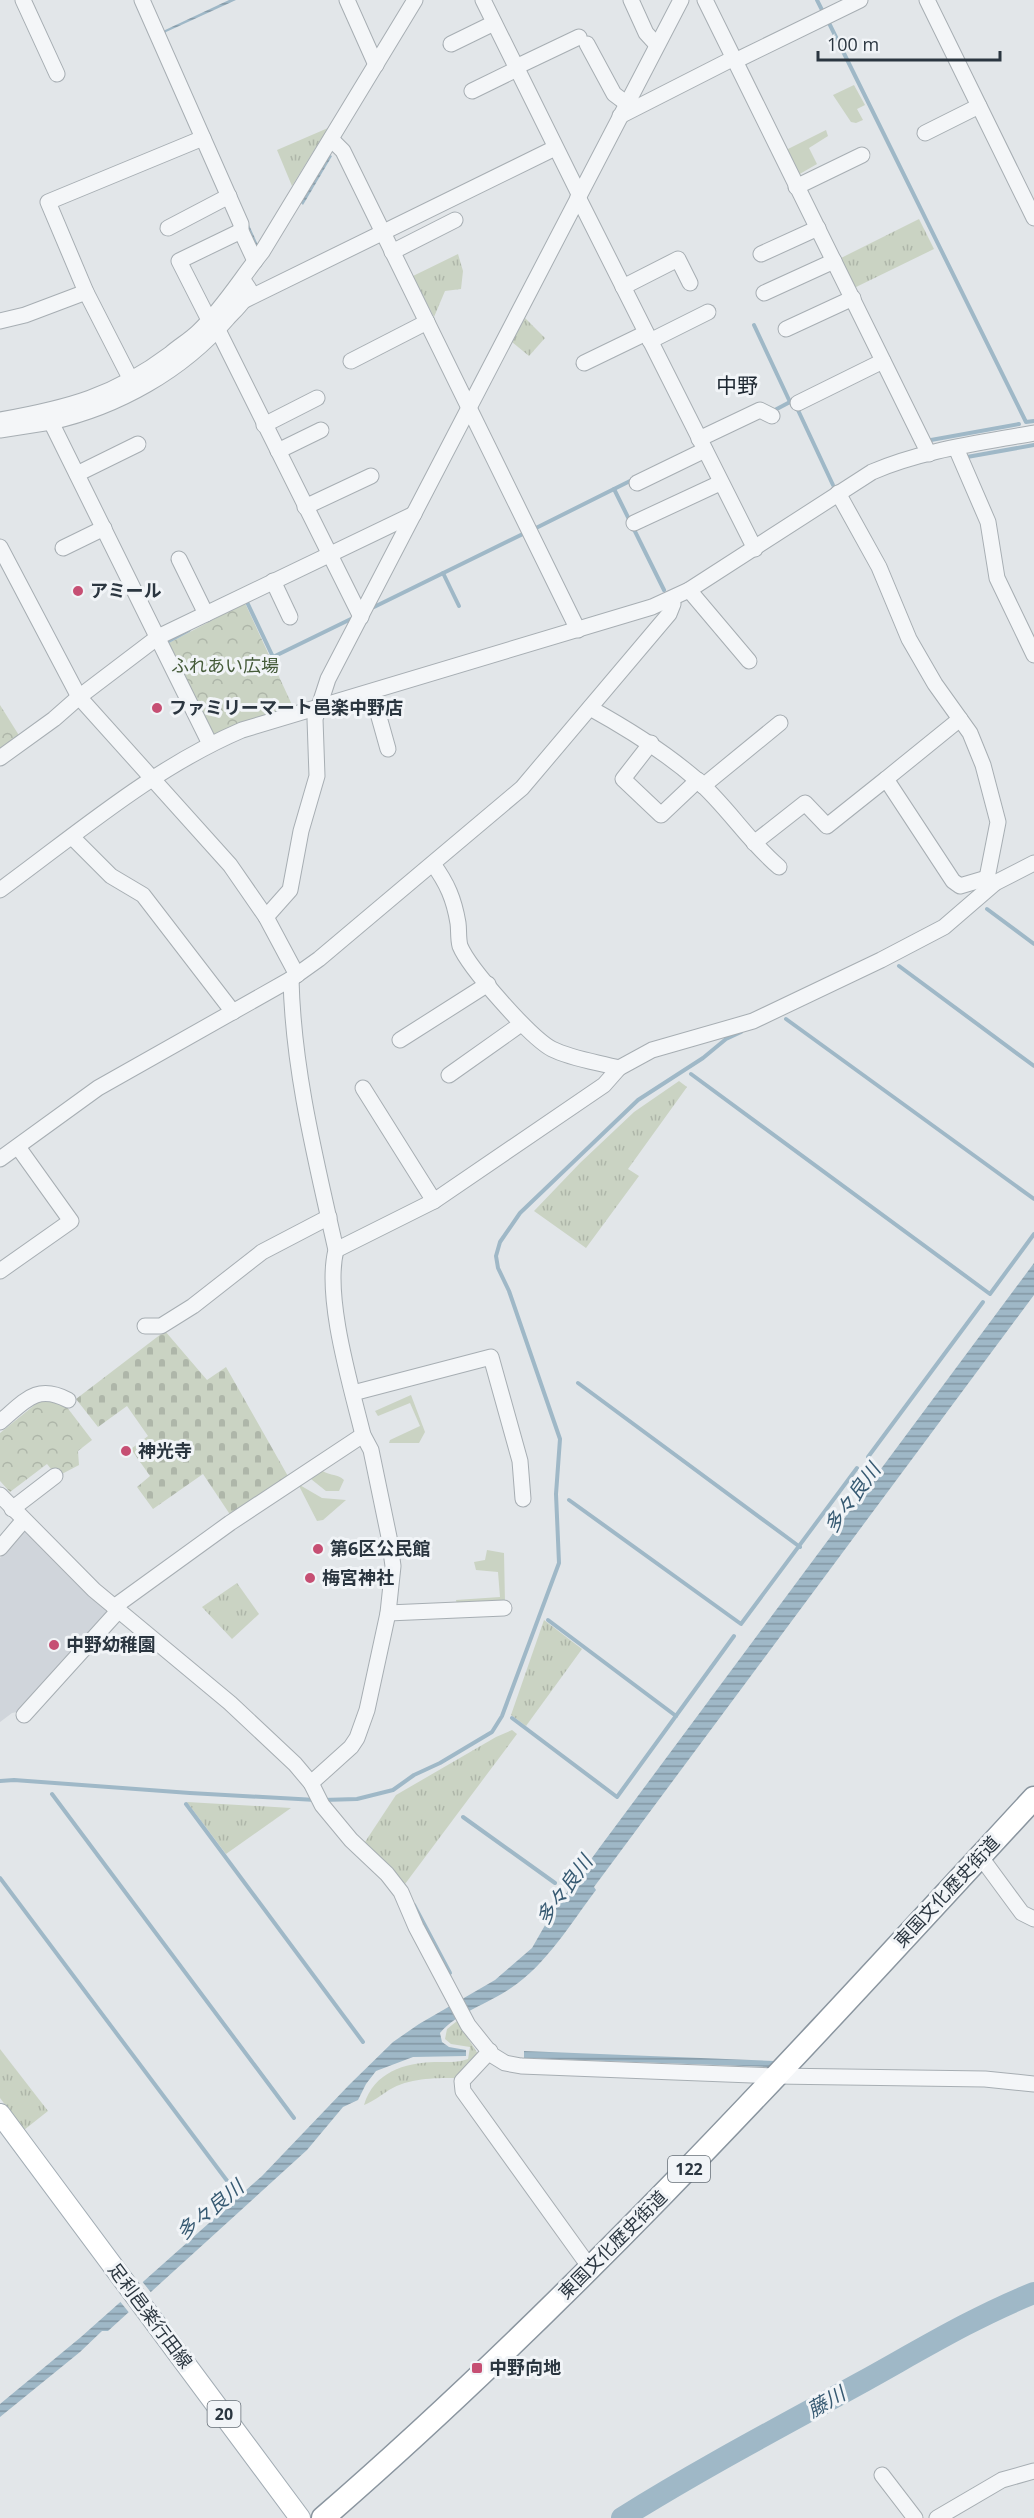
<svg xmlns="http://www.w3.org/2000/svg" width="1034" height="2518" viewBox="0 0 1034 2518" font-family="'Open Sans','Noto Sans JP',sans-serif">
	<style>
		.built { fill: #d0d5db }
		.grass { fill: url(#grass-tufts) }
		.forest { fill: url(#forest-crowns) }
		.cemetery { fill: url(#cemetery-stones) }
		.garden { fill: #cad3c3 }
		.water { fill: url(#water-rules) }
		.pier { fill: #e2e6e9 }
		.lines { fill: none; stroke-linecap: round; stroke-linejoin: round }
		.stream { stroke: #9fb8c7; stroke-width: 4 }
		.river { stroke: #9fb8c7; stroke-width: 22 }
		.minor-casing { stroke: #a7aeb3; stroke-width: 17 }
		.major-casing { stroke: #a2acb4; stroke-width: 22 }
		.highway-casing { stroke: #8a959f; stroke-width: 25 }
		.minor { stroke: #f4f6f8; stroke-width: 15 }
		.major { stroke: #fff; stroke-width: 20 }
		.highway { stroke: #fff; stroke-width: 22 }
		.poi-dot { fill: #c64f73; stroke: #f1f4f7; stroke-width: 2 }
		.labels { text-anchor: middle; stroke-width: 6; stroke-linejoin: round; paint-order: stroke }
		.shield { fill: #f1f4f7; stroke: #666f77; stroke-width: 1.5 }
		.shield-label { font-size: 16px; font-weight: bold; fill: #2b3640 }
		.poi-label { font-size: 18px; font-weight: bold; fill: #2b3640; stroke: #f1f4f7; text-anchor: start }
		.park-label { font-size: 18px; fill: #455b39; stroke: #f1f4f7 }
		.street-label { font-size: 18px; fill: #2b3640; stroke: #f1f4f7 }
		.water-label { font-size: 20px; font-style: italic; fill: #375a72; stroke: #f1f4f7 }
		.quarter-label { font-size: 21px; fill: #1d2731; stroke: #f1f4f7 }
	</style>
	<defs>
		<pattern id="grass-tufts" width="24" height="20" patternUnits="userSpaceOnUse" patternTransform="scale(1.5)"><rect width="24" height="20" fill="#cad3c3"/><path d="M3 7l-1-3M5 7V3M7 7l1-3M15 17l-1-3M17 17v-4M19 17l1-3" fill="none" stroke="#aeb6a9"/></pattern>
		<pattern id="forest-crowns" width="20" height="18" patternUnits="userSpaceOnUse" patternTransform="scale(1.5)"><rect width="20" height="18" fill="#cad3c3"/><path d="M2 6a3 3 0 1 1 6 0M12 15a3 3 0 1 1 6 0" fill="none" stroke="#aeb6a9"/></pattern>
		<pattern id="cemetery-stones" width="16" height="16" patternUnits="userSpaceOnUse" patternTransform="scale(1.5)"><rect width="16" height="16" fill="#cad3c3"/><path d="M2 7V4a2 2 0 0 1 4 0v3zM10 15v-3a2 2 0 0 1 4 0v3z" fill="#aeb6a9"/></pattern>
		<pattern id="water-rules" width="6" height="5" patternUnits="userSpaceOnUse" patternTransform="scale(1.5)"><rect width="6" height="5" fill="#9fb8c7"/><path d="M0 2.5h6" fill="none" stroke="#8296a3"/></pattern>
	</defs>
	<rect width="100%" height="100%" fill="#e2e6e9"/>
	<path class="built" d="M23,1530L91,1595L113,1612L22,1711L12,1713L0,1722V1558Z"/>
	<g class="grass">
		<path d="M328,128L292,186L277,150Z"/>
		<path d="M919,219L934,249L852,289L837,260Z"/>
		<path d="M458,254L463,271L461,289L445,291L434,317L413,276Z"/>
		<path d="M525,318L545,338L529,356L512,342Z"/>
		<path d="M679,1081L687,1087L628,1169L639,1176L586,1248L534,1211L580,1163L634,1112Z"/>
		<path d="M237,1583L259,1614L232,1639L202,1607Z"/>
		<path d="M544,1620L582,1649L526,1726L511,1715Z"/>
		<path d="M512,1730L517,1734L405,1884L365,1842L396,1795L496,1737Z"/>
		<path d="M187,1802L291,1808L226,1854Z"/>
		<path d="M457,2021L478,2054L456,2078C433,2078 409,2078 389,2090C380,2096 374,2101 364,2105C374,2072 404,2063 435,2062C446,2062 458,2063 468,2059L470,2047L451,2044L445,2039L447,2029Z"/>
		<path d="M0,2049L48,2111L24,2130L0,2098Z"/>
	</g>
	<g class="forest">
		<path d="M245,603L293,707L240,723L210,737L165,645Z"/>
		<path d="M0,705L20,737L0,751Z"/>
		<path d="M47,1400L66,1406L92,1440L78,1451L79,1465L60,1475L51,1469L47,1464L10,1492L0,1481V1433L37,1403Z"/>
	</g>
	<path class="cemetery" d="M165,1331L207,1380L226,1367L289,1478L231,1516L203,1474L153,1509L137,1487L150,1476L131,1449L148,1436L127,1406L98,1427L76,1399Z"/>
	<g class="garden">
		<path d="M854,85L865,105L857,109L863,120L856,123L851,122L833,95Z"/>
		<path d="M826,130L828,136L809,148L817,164L798,175L786,150Z"/>
		<path d="M411,1395L425,1432L419,1443H389L390,1440L420,1426L410,1403L378,1416L375,1411Z"/>
		<path d="M319,1468C326,1476 337,1473 344,1480L339,1491H326L311,1479V1472Z"/>
		<path d="M298,1484L322,1498L346,1500L323,1520L317,1521Z"/>
		<path d="M487,1550L504,1553L505,1603L457,1605L456,1600L500,1597L498,1572L476,1570L474,1562L485,1560Z"/>
	</g>
	<g class="water">
		<path d="M229,0H236L166,32L164,36L258,245L255,247L161,34L163,31Z"/>
		<path d="M330,155L332,156L303,205L301,203Z"/>
		<path d="M1034,1263V1295L594,1887L596,1890C571,1923 546,1965 511,1988C488,2004 458,2012 440,2033L442,2042L449,2047L466,2050V2056L413,2057L376,2071L366,2084L358,2100L343,2107L307,2150L108,2331H102L80,2352L0,2417V2404L81,2337L262,2176L349,2085L393,2042L419,2024L495,1980L532,1948L552,1913L600,1847Z"/>
		<path d="M524,2051L774,2061L769,2067L524,2058Z"/>
	</g>
	<path class="pier" d="M141,2280L153,2295L131,2315L118,2299Z"/>
	<g class="lines">
		<g class="stream">
			<path d="M817,0L823,12"/>
			<path d="M827,19L1026,422L1034,421"/>
			<path d="M754,325L790,402"/>
			<path d="M773,411L790,402L797,408L833,485"/>
			<path d="M931,440L1019,424"/>
			<path d="M967,457L1034,445"/>
			<path d="M614,489L664,590"/>
			<path d="M534,529L634,479"/>
			<path d="M443,573L459,606"/>
			<path d="M246,600L273,657L353,618"/>
			<path d="M374,607L527,532"/>
			<path d="M163,644L189,630"/>
			<path d="M987,909L1034,944"/>
			<path d="M899,966L1034,1066"/>
			<path d="M786,1019L1034,1199"/>
			<path d="M691,1074L990,1294L1034,1234"/>
			<path d="M578,1383L800,1547"/>
			<path d="M868,1457L983,1302"/>
			<path d="M569,1500L741,1624L857,1468"/>
			<path d="M548,1620L676,1716"/>
			<path d="M512,1718L617,1797L734,1636"/>
			<path d="M0,1781L14,1780L190,1793L316,1800"/>
			<path d="M52,1794L294,2118"/>
			<path d="M323,1800L357,1799L393,1790L414,1775L440,1763L492,1732L502,1716L559,1563L556,1494L560,1439L509,1291L498,1268L496,1256L500,1242L520,1213L638,1100L703,1058L726,1039L741,1032"/>
			<path d="M186,1804L363,2042"/>
			<path d="M463,1817L555,1883"/>
			<path d="M0,1878L228,2182"/>
			<path d="M414,1905L450,1973"/>
		</g>
		<path class="river" d="M622,2518C700,2469 782,2426 864,2381C920,2350 974,2317 1034,2293"/>
		<g class="minor-casing">
			<g id="minor">
				<path d="M23,0L57,74"/>
				<path d="M142,0L241,224V231L255,261"/>
				<path d="M347,0L376,65"/>
				<path d="M483,0L579,194"/>
				<path d="M631,0L646,33L657,45"/>
				<path d="M705,0L929,454"/>
				<path d="M927,0L1034,218"/>
				<path d="M451,44L494,23"/>
				<path d="M587,44L614,94L626,103"/>
				<path d="M735,61L860,0"/>
				<path d="M516,67L579,37"/>
				<path d="M472,91L517,69"/>
				<path d="M620,116L734,58"/>
				<path d="M925,133L979,106"/>
				<path d="M331,139L343,151L578,630"/>
				<path d="M796,187L862,155"/>
				<path d="M578,197L755,549"/>
				<path d="M168,228L229,196"/>
				<path d="M241,231L179,261L209,320L218,330L361,617"/>
				<path d="M392,252L455,220"/>
				<path d="M761,254L818,228"/>
				<path d="M623,287L678,259L690,283"/>
				<path d="M764,293L834,261"/>
				<path d="M243,301L555,148"/>
				<path d="M0,321L25,315L86,292"/>
				<path d="M786,329L853,298"/>
				<path d="M650,341L708,312"/>
				<path d="M351,361L427,322"/>
				<path d="M584,363L646,333"/>
				<path d="M131,380L86,292L48,202L203,138"/>
				<path d="M798,403L883,361"/>
				<path d="M0,420C68,408 114,396 170,354C179,346 190,340 199,331C224,307 241,278 262,252L415,0"/>
				<path d="M264,425L317,398"/>
				<path d="M0,430L51,422"/>
				<path d="M699,439L760,410L772,416"/>
				<path d="M956,448L988,522L997,578L1034,655"/>
				<path d="M278,451L321,430"/>
				<path d="M77,474L138,444"/>
				<path d="M637,483L705,450"/>
				<path d="M838,493L879,567L909,639L935,684L970,733L983,765L998,822L987,878L995,883"/>
				<path d="M305,507L371,476"/>
				<path d="M634,523L720,483"/>
				<path d="M0,547L79,697L230,865L266,917L297,975"/>
				<path d="M63,548L104,528"/>
				<path d="M179,559L206,614"/>
				<path d="M273,581L290,617"/>
				<path d="M689,590L749,661"/>
				<path d="M372,692L388,749"/>
				<path d="M590,708C628,729 664,751 697,780C727,806 748,841 779,867"/>
				<path d="M651,743L623,779L661,815L698,780"/>
				<path d="M210,744L51,422C118,407 182,371 227,319C235,310 246,301 249,289L243,280"/>
				<path d="M0,758L54,719L79,697L158,637L414,514"/>
				<path d="M886,779L960,719"/>
				<path d="M703,786L780,723"/>
				<path d="M72,837L111,876L143,895L233,1012"/>
				<path d="M754,843L805,803L827,826L886,779L953,881L960,886L987,878"/>
				<path d="M433,864C447,883 454,899 458,923C459,930 458,939 460,946C469,968 531,1038 552,1049C572,1059 597,1062 619,1068L652,1050L753,1021L881,960L944,927L995,883L1034,863"/>
				<path d="M0,890C78,833 153,768 242,730L652,607L689,590L872,472C923,450 980,443 1034,433"/>
				<path d="M266,917L290,890L301,831L317,776L315,719L328,679L681,0"/>
				<path d="M291,979C293,1070 316,1161 336,1250C324,1297 351,1386 363,1435L371,1450L389,1537L393,1566L388,1613L367,1710L357,1738L351,1747L311,1783"/>
				<path d="M400,1040L488,984"/>
				<path d="M449,1075L521,1024"/>
				<path d="M363,1088L434,1201"/>
				<path d="M0,1159L98,1088L291,979L319,959L522,788L669,614L673,604L672,599"/>
				<path d="M336,1250L434,1201L604,1085L619,1068"/>
				<path d="M0,1271L71,1221L18,1147"/>
				<path d="M145,1326H161L193,1306L262,1252L329,1217"/>
				<path d="M353,1393L491,1357L520,1461L523,1499"/>
				<path d="M0,1422C24,1402 36,1383 68,1400"/>
				<path d="M0,1495L94,1590L230,1703L295,1764L311,1783L322,1805L351,1840L387,1874L401,1892L416,1927L468,2025L492,2055L505,2063L521,2066L775,2076L985,2079L1034,2084"/>
				<path d="M12,1509L55,1476"/>
				<path d="M0,1548L23,1521"/>
				<path d="M114,1607L230,1523L363,1435"/>
				<path d="M388,1613L504,1608"/>
				<path d="M24,1715L119,1610"/>
				<path d="M980,1856L1022,1913L1034,1919"/>
				<path d="M490,2051L462,2081L463,2091L591,2269"/>
				<path d="M882,2475L915,2518"/>
				<path d="M937,2518L1002,2480L1034,2471"/>
			</g>
		</g>
		<g class="major-casing">
			<path id="major" d="M0,2114L300,2518"/>
		</g>
		<g class="highway-casing">
			<path id="highway" d="M323,2518C578,2297 805,2046 1034,1798"/>
		</g>
		<use href="#minor" class="minor"/>
		<use href="#major" class="major"/>
		<use href="#highway" class="highway"/>
	</g>
	<g class="poi-dot">
		<circle cx="78" cy="591" r="6"/>
		<circle cx="157" cy="708" r="6"/>
		<circle cx="126" cy="1451" r="6"/>
		<circle cx="318" cy="1549" r="6"/>
		<circle cx="310" cy="1578" r="6"/>
		<circle cx="54" cy="1645" r="6"/>
		<rect x="471" y="2362" width="12" height="12" rx="3"/>
	</g>
	<g class="labels">
		<g class="shield">
			<rect x="668" y="2156" width="42" height="26" rx="4.5"/>
			<rect x="207.5" y="2401" width="33" height="26" rx="4.5"/>
		</g>
		<g class="shield-label">
			<text x="689" y="2175">122</text>
			<text x="224" y="2420">20</text>
		</g>
		<g class="poi-label">
			<text x="90" y="597">アミール</text>
			<text x="169" y="714">ファミリーマート邑楽中野店</text>
			<text x="138" y="1457">神光寺</text>
			<text x="330" y="1555">第6区公民館</text>
			<text x="322" y="1584">梅宮神社</text>
			<text x="66" y="1651">中野幼稚園</text>
			<text x="489" y="2374">中野向地</text>
		</g>
		<g class="park-label">
			<text x="225" y="672">ふれあい広場</text>
		</g>
		<g class="street-label">
			<text transform="translate(947 1892) rotate(-47)" y="6">東国文化歴史街道</text>
			<text transform="translate(613 2245) rotate(-45)" y="6">東国文化歴史街道</text>
			<text transform="translate(150 2316) rotate(53)" y="6">足利邑楽行田線</text>
		</g>
		<g class="water-label">
			<text transform="translate(852 1498) rotate(-54)" y="7">多々良川</text>
			<text transform="translate(564 1890) rotate(-54)" y="7">多々良川</text>
			<text transform="translate(210 2210) rotate(-40)" y="7">多々良川</text>
			<text transform="translate(826 2402) rotate(-30)" y="7">藤川</text>
		</g>
		<g class="quarter-label">
			<text x="737" y="393">中野</text>
		</g>
	</g>
	<path d="M818 51v9h182v-9" fill="none" stroke="#2b3640" stroke-width="3"/>
	<text x="827" y="51" font-size="18" fill="#2b3640" stroke="#f1f4f7" stroke-width="4.5" paint-order="stroke">100 m</text>
</svg>
